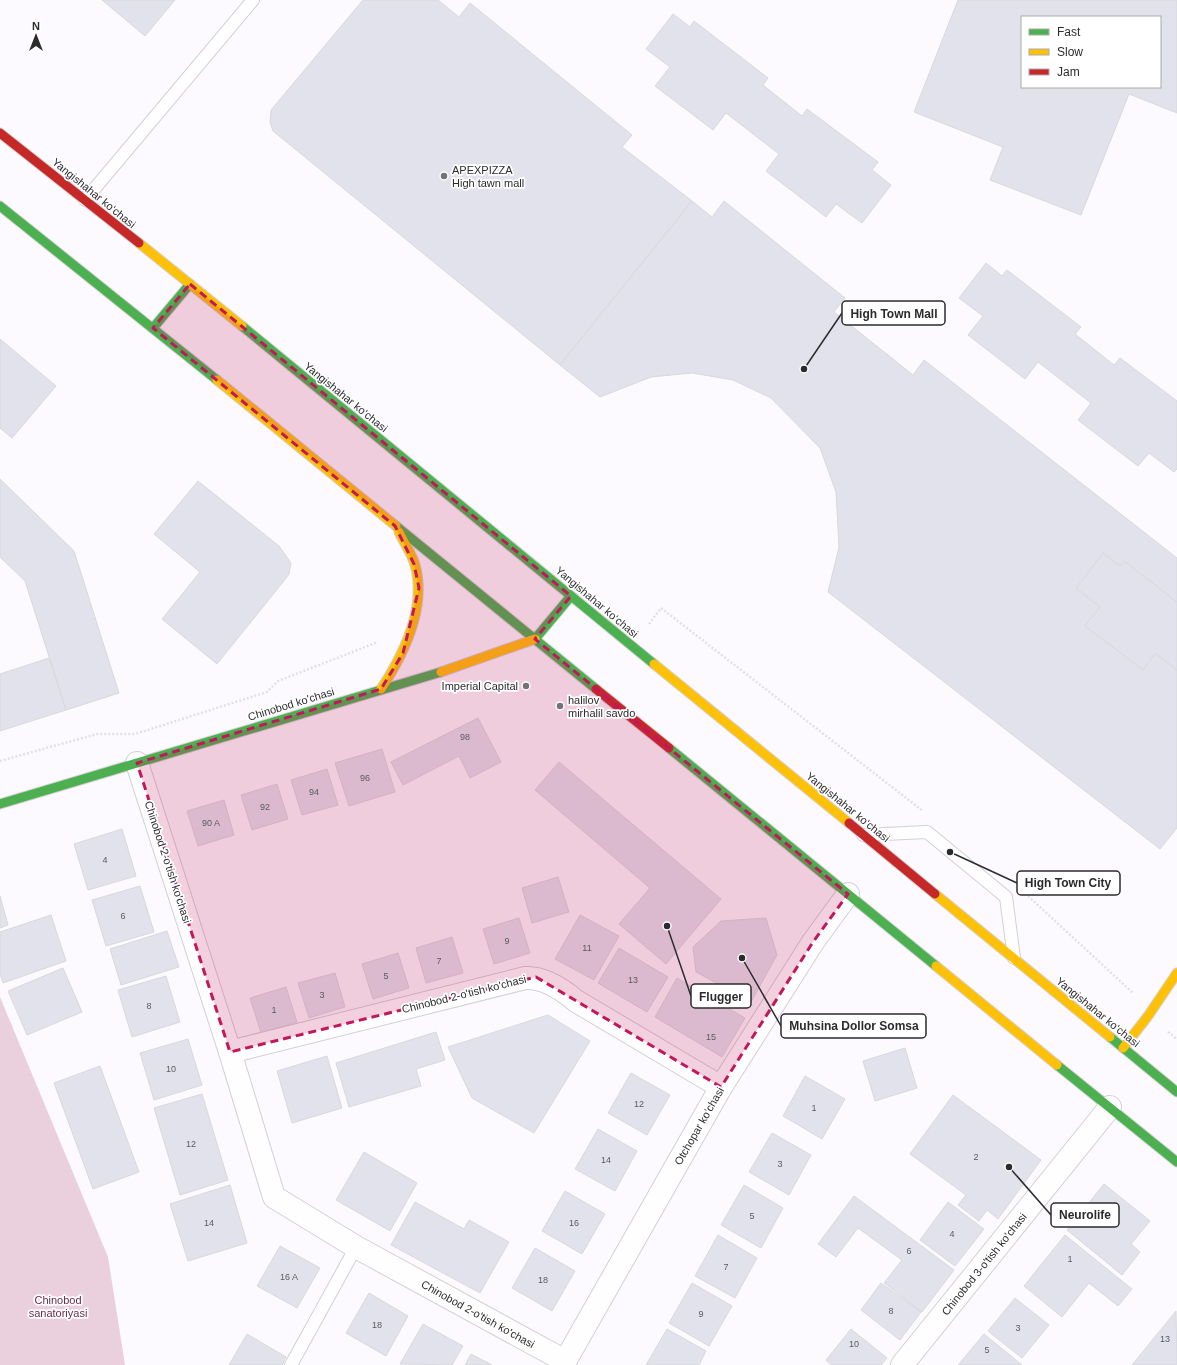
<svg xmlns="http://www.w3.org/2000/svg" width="1177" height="1365" viewBox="0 0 1177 1365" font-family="Helvetica,sans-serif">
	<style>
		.forest { fill: #eacfdd }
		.building { fill: #e1e2ec; stroke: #d9d8dc; fill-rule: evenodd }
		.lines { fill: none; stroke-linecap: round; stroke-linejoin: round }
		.lane-casing { stroke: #d2d0d4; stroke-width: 14 }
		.street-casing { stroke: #d2d0d4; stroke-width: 24 }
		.fast-casing { stroke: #d2d0d4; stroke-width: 11 }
		.slow-casing { stroke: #d2d0d4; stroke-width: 11 }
		.jam-casing { stroke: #d2d0d4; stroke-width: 11 }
		.path { stroke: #e2e1e2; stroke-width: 2.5; stroke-dasharray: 2 2; stroke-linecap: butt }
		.lane { stroke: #fffeff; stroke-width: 12 }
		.street { stroke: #fffeff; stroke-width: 22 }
		.fast { stroke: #4caf50; stroke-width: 9 }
		.slow { stroke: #ffc107; stroke-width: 9 }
		.jam { stroke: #c62828; stroke-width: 9 }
		.marked { fill: #c2185b; fill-opacity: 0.2; stroke: #c2185b; stroke-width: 3; stroke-dasharray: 8 5; stroke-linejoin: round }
		.poi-dot { fill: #747377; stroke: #fff; stroke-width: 1.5 }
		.labels { text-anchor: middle; stroke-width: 3.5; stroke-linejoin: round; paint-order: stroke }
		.number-label { font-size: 9px; fill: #5a5b60 }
		.poi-label { font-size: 11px; fill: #2b2b2e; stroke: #fff; text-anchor: start }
		.street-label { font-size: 11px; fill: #2b2b2e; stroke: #fff }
		.park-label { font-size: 11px; fill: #672d4b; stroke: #fff }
		.leader { fill: none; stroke: #2b2b2e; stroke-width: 1.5 }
		.callout-dot { fill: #2b2b2e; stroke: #fff; stroke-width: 1.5 }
		.callout { fill: #fff; stroke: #2b2b2e; stroke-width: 1.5 }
		.callout-label { font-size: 12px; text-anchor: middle; font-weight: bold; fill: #2b2b2e }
	</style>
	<rect width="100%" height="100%" fill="#fcfafe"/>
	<path class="forest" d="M0,997L108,1257L125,1365H0Z"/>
	<g class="building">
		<path d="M102,0H175L145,36Z"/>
		<path d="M363,0H438L459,17L470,3L632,135L622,147L692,201L560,365L273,131L270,122L271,110Z"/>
		<path d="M958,0H1177V113L1129,94L1081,215L990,180L1003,147L914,112ZM1022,17H1160V87H1022Z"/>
		<path d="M673,14L690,27L694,21L768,78L763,85L802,116L807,109L878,162L872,170L891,185L862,223L836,204L826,217L766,171L779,154L726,113L713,130L655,86L670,67L646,49Z"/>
		<path d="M692,201L712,217L724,201L845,298L834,312L913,375L924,360L1177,558V828L1160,849L828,592L839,547L836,492L820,448L771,398L733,380L692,373L651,377L600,397L560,365Z"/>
		<path d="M986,263L1002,276L1007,270L1081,327L1075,334L1114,365L1120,358L1177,401V469L1174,472L1149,453L1138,466L1078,420L1091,403L1038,362L1025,379L968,335L983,316L959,298Z"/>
		<path d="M0,339L56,386L12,438L0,428Z"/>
		<path d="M0,479L74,551L119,693L66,710L25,581L0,557Z"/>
		<path d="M198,481L279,546L291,563L289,574L283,582L217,664L162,619L200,572L154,534Z"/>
		<path d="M1103,553L1120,566L1124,561L1177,602V670L1155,653L1143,670L1085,626L1100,607L1076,588Z"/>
		<path d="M49,658L66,710L0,731V674Z"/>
		<path d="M478,718L501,762L470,778L459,756L403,785L391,762Z"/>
		<path d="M382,749L395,792L349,806L335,763Z"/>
		<path d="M559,762L721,899L666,964L619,924L650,888L535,790Z"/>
		<path d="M327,769L338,805L302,815L291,780Z"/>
		<path d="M277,784L288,819L252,830L241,795Z"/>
		<path d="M224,800L234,835L198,846L187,811Z"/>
		<path d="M122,829L136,876L88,890L74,844Z"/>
		<path d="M558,877L569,912L532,923L522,888Z"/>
		<path d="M140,886L154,932L106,946L92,900Z"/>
		<path d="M0,896L8,925L0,928Z"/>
		<path d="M51,915L66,961L3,983L0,974V932Z"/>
		<path d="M580,915L619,936L594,980L555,959Z"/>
		<path d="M519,918L530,953L494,964L483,929Z"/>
		<path d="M766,918L777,955L751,1002L696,972L693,947L721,921Z"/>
		<path d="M167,931L179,967L121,985L110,949Z"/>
		<path d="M452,937L463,973L426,983L416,948Z"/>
		<path d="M619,948L668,977L647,1012L598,983Z"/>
		<path d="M398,953L409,988L373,999L362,964Z"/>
		<path d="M63,968L82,1012L27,1035L8,991Z"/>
		<path d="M335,973L345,1007L309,1018L298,983Z"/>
		<path d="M166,976L180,1022L132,1037L118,990Z"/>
		<path d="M677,978L745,1018L722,1057L655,1017Z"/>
		<path d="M286,987L297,1022L261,1033L250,998Z"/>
		<path d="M548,1015L590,1041L534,1133L472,1098L448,1047Z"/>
		<path d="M436,1032L445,1060L416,1069L421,1086L349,1107L336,1063Z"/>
		<path d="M188,1039L202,1085L154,1100L140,1053Z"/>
		<path d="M905,1048L917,1088L875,1101L863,1061Z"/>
		<path d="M327,1056L342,1108L292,1123L277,1071Z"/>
		<path d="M100,1066L139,1172L93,1189L54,1083Z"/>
		<path d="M631,1073L670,1095L647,1135L608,1113Z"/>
		<path d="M805,1076L845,1099L822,1139L783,1116Z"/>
		<path d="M202,1094L228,1180L180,1195L154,1108Z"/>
		<path d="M953,1095L1041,1160L998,1219L987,1210L979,1221L958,1205L966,1195L910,1154Z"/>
		<path d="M598,1129L637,1151L615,1191L575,1169Z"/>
		<path d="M772,1133L811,1155L789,1195L749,1172Z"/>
		<path d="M364,1152L417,1183L390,1231L336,1200Z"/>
		<path d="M1104,1184L1150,1221L1131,1244L1140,1252L1122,1275L1067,1230Z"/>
		<path d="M230,1185L247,1243L188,1261L170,1204Z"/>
		<path d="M744,1185L783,1208L761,1248L721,1225Z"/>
		<path d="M565,1191L605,1214L582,1254L542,1231Z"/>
		<path d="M854,1196L954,1270L922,1312L884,1283L902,1260L858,1228L836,1257L818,1244Z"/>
		<path d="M415,1202L464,1229L469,1220L509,1242L480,1293L391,1245Z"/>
		<path d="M948,1202L984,1229L955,1266L920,1240Z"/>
		<path d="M718,1235L757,1258L735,1298L695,1276Z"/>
		<path d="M1065,1235L1132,1289L1118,1306L1089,1283L1062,1317L1024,1286Z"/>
		<path d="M280,1246L320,1268L297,1308L257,1286Z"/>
		<path d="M535,1248L575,1271L552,1311L512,1288Z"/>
		<path d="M692,1283L732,1306L709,1346L669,1323Z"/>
		<path d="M881,1283L921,1312L900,1340L861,1310Z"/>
		<path d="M369,1293L408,1316L386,1356L346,1333Z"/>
		<path d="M1015,1298L1049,1325L1022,1358L988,1331Z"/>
		<path d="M1176,1311L1177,1365H1132Z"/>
		<path d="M423,1324L463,1346L452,1365L400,1364Z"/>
		<path d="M667,1329L706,1351L699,1365H646Z"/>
		<path d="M851,1329L887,1358L881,1365H832L826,1360Z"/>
		<path d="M247,1334L286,1357L282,1365H229Z"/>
		<path d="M984,1334L1022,1365H958Z"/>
		<path d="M471,1354L492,1365H465Z"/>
	</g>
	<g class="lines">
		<g class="lane-casing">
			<g id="lane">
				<path d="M85,200L253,0"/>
				<path d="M863,835L927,832L1006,897L1014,958"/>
				<path d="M291,1365L356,1247"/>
			</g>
		</g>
		<g class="street-casing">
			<g id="street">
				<path d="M137,763L230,1052L274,1197L356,1247L565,1361"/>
				<path d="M230,1052L525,978C544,977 562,989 576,1001L721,1087"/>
				<path d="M563,1365L721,1087L813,942L848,894"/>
				<path d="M902,1365L1110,1107"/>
			</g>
		</g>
		<g class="fast-casing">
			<g id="fast">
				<path d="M0,206L217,380"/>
				<path d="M242,326L654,664"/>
				<path d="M153,328L190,284"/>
				<path d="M396,526L596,689"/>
				<path d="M535,639L571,596"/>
				<path d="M669,748L936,966"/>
				<path d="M0,804L441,672"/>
				<path d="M1110,1037L1177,1092"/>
				<path d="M1057,1065L1177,1162"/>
			</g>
		</g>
		<g class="slow-casing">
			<g id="slow">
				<path d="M139,243L242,326"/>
				<path d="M217,380L396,526"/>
				<path d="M654,664L849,823"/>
				<path d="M441,672L535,639"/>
				<path d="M381,689C404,654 427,608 415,565C412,554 404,543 399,532"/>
				<path d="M935,894L1110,1037"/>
				<path d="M936,966L1057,1065"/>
				<path d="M1123,1048L1148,1016L1177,973"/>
			</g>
		</g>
		<g class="jam-casing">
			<g id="jam">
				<path d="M0,133L139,243"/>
				<path d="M596,689L669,748"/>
				<path d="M849,823L935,894"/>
			</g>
		</g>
		<g class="path">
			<path d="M649,624L661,608L923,811"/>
			<path d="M0,761L97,734H135L267,692L278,681L378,642"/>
			<path d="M1028,896L1133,993"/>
			<path d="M1168,1032L1177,1039"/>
		</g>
		<use href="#lane" class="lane"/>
		<use href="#street" class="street"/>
		<use href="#fast" class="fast"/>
		<use href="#slow" class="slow"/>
		<use href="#jam" class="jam"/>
	</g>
	<path class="marked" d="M190,284L571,596L535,639L848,894L813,942L721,1087L536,977L230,1052L137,763L381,689L403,653L419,588L414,564L395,526L153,328Z"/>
	<g class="poi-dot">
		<circle cx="444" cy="176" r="4"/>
		<circle cx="526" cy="686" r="4"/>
		<circle cx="560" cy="706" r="4"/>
	</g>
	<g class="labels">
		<g class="number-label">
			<text x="465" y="740">98</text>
			<text x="365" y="781">96</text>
			<text x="314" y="795">94</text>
			<text x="265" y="810">92</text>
			<text x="211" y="826">90 A</text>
			<text x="105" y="863">4</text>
			<text x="123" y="919">6</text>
			<text x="507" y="944">9</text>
			<text x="587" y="951">11</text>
			<text x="439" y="964">7</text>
			<text x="386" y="979">5</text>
			<text x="633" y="983">13</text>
			<text x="322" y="998">3</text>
			<text x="149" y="1009">8</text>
			<text x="274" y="1013">1</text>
			<text x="711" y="1040">15</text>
			<text x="171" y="1072">10</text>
			<text x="639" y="1107">12</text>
			<text x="814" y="1111">1</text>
			<text x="191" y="1147">12</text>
			<text x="976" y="1160">2</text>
			<text x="606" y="1163">14</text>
			<text x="780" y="1167">3</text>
			<text x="752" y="1219">5</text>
			<text x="209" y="1226">14</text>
			<text x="574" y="1226">16</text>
			<text x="952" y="1237">4</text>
			<text x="909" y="1254">6</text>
			<text x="1070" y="1262">1</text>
			<text x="726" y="1270">7</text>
			<text x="289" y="1280">16 A</text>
			<text x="543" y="1283">18</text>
			<text x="891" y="1314">8</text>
			<text x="701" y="1317">9</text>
			<text x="377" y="1328">18</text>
			<text x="1018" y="1331">3</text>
			<text x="1165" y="1342">13</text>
			<text x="854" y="1347">10</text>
			<text x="987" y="1353">5</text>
		</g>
		<g class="poi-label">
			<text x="452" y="174">APEXPIZZA<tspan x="452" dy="13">High tawn mall</tspan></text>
			<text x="518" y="690" text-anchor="end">Imperial Capital</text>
			<text x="568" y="704">halilov<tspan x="568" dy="13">mirhalil savdo</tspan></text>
		</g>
		<g class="street-label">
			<text transform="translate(94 193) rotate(39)" y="4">Yangishahar ko‘chasi</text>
			<text transform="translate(346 397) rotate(39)" y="4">Yangishahar ko‘chasi</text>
			<text transform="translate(597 602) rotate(40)" y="4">Yangishahar ko‘chasi</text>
			<text transform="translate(291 704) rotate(-17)" y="4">Chinobod ko'chasi</text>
			<text transform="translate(848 807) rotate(39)" y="4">Yangishahar ko‘chasi</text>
			<text transform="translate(168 862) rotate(72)" y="4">Chinobod 2-o'tish ko'chasi</text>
			<text transform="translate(464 994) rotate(-14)" y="4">Chinobod 2-o'tish ko'chasi</text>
			<text transform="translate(1098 1012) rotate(39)" y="4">Yangishahar ko‘chasi</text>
			<text transform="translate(699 1126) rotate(-60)" y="4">Otchopar ko'chasi</text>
			<text transform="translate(984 1264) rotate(-51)" y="4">Chinobod 3-o'tish ko'chasi</text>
			<text transform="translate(478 1314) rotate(29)" y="4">Chinobod 2-o'tish ko'chasi</text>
		</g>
		<g class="park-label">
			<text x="58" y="1304">Chinobod<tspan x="58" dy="13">sanatoriyasi</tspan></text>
		</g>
	</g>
	<path class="leader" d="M804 369L842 313M950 852L1017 883M667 926L691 996M742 958L781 1026M1009 1167L1051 1215"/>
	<g class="callout-dot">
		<circle cx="804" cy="369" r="4"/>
		<circle cx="950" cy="852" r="4"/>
		<circle cx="667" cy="926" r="4"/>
		<circle cx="742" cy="958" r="4"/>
		<circle cx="1009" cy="1167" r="4"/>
	</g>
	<g class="callout">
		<rect x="842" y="301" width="103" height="24" rx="4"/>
		<rect x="1017" y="871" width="103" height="24" rx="4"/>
		<rect x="691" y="984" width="60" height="24" rx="4"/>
		<rect x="781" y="1014" width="145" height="24" rx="4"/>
		<rect x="1051" y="1203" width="68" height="24" rx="4"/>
	</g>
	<g class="callout-label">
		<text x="894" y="318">High Town Mall</text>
		<text x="1068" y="887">High Town City</text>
		<text x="721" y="1001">Flugger</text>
		<text x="854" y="1030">Muhsina Dollor Somsa</text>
		<text x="1085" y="1219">Neurolife</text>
	</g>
	<rect x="1021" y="16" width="140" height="72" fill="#ffffff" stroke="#aaaaab"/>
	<rect x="1029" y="29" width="20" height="6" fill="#4caf50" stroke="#aaaaab"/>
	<text x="1057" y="36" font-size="12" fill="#2b2b2e">Fast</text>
	<rect x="1029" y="49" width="20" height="6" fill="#ffc107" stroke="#aaaaab"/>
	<text x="1057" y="56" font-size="12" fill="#2b2b2e">Slow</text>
	<rect x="1029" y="69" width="20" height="6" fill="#c62828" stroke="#aaaaab"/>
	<text x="1057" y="76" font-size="12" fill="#2b2b2e">Jam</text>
	<g transform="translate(36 36)" stroke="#ffffff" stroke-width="3" paint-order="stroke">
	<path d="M0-3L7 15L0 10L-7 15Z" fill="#2b2b2e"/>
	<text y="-6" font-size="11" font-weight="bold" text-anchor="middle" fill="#2b2b2e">N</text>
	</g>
</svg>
